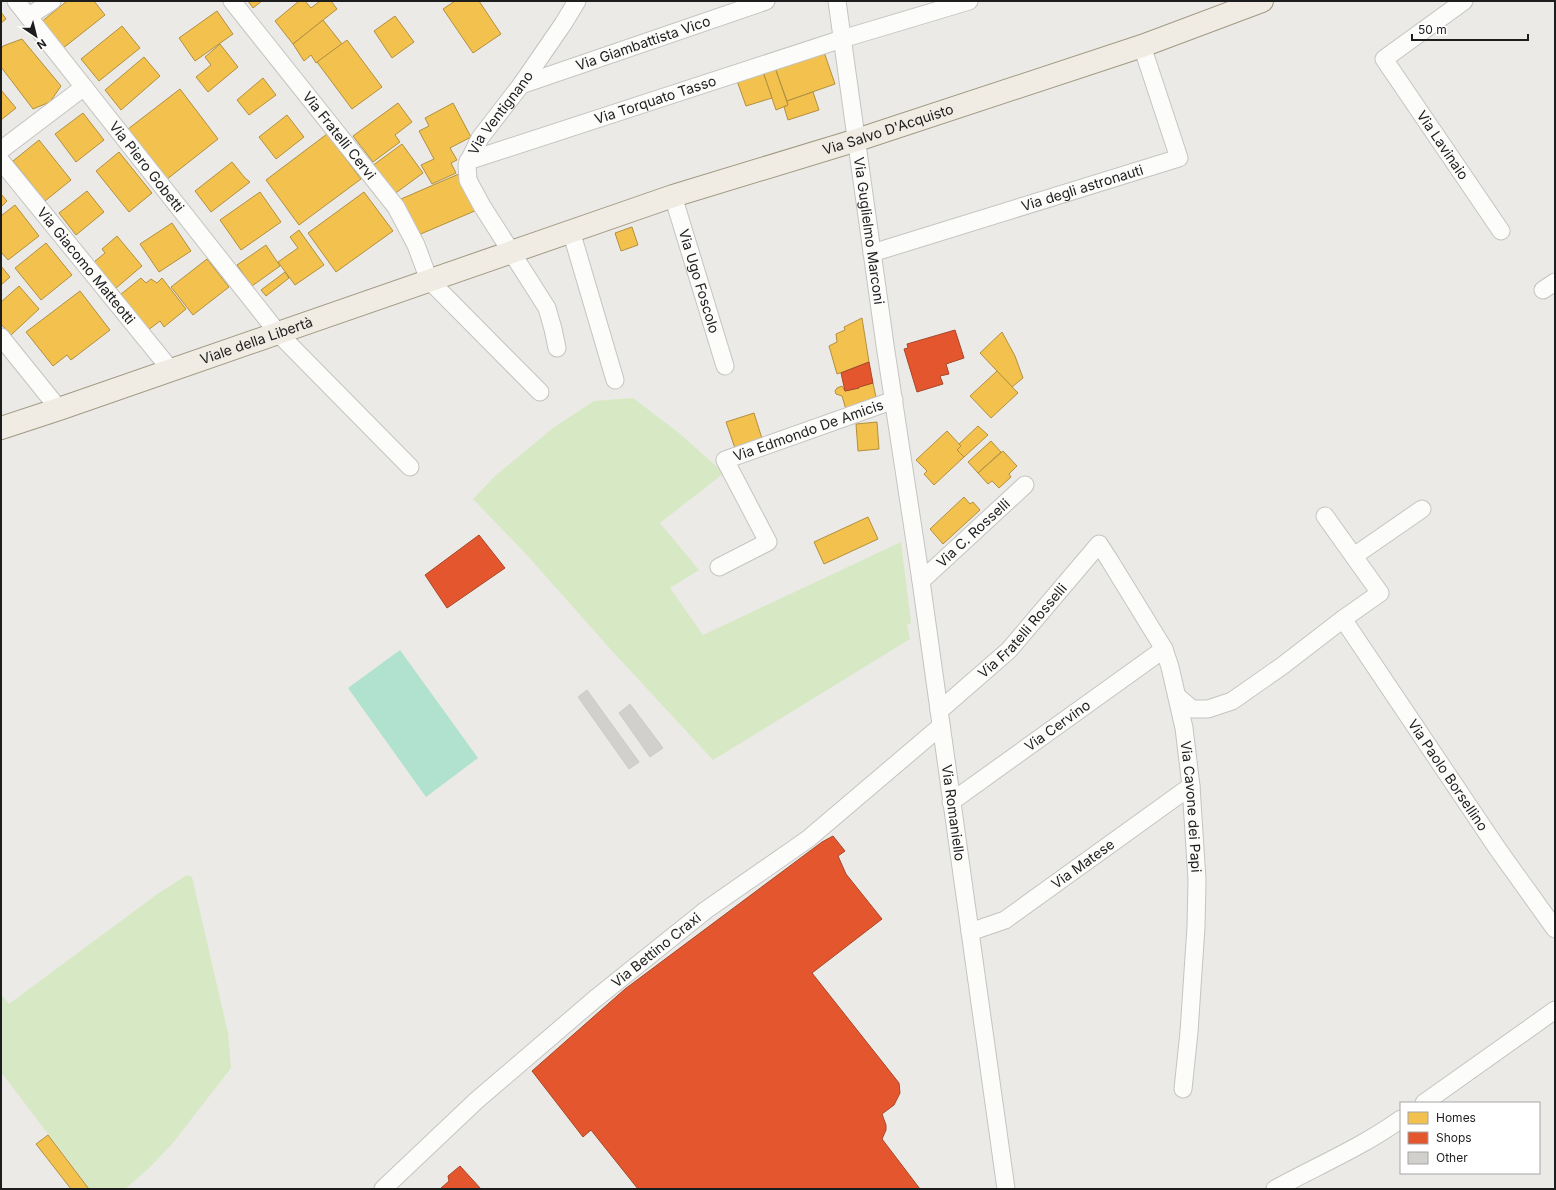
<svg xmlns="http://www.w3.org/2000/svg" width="1556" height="1190" viewBox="0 0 1556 1190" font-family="Inter,sans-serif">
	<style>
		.grass { fill: #d6e9c4 }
		.pitch { fill: #b1e2d0 }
		.homes { fill: #f2c14e; stroke: #b2903f }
		.shops { fill: #e4572e; stroke: #a84629 }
		.building { fill: #d2d0cd; stroke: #cecbc7 }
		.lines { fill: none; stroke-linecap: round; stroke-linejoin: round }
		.minor-casing { stroke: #c4c4c2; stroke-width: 19 }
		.major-casing { stroke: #a19983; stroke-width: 24 }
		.minor { stroke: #fcfcfb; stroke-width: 17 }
		.major { stroke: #f0ece3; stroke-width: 22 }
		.labels { text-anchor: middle; stroke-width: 4; stroke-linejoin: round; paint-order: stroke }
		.street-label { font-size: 14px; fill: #1d1d1d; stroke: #fff }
	</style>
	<rect width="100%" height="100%" fill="#ebeae6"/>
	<g class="grass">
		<path d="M633,398L679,433L724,473L660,523L699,570L670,588L703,635L901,542L911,623L907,625L910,639L713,760L613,652L526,554L473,499L495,476L553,428L594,401Z"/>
		<path d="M187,875L192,877L228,1033L231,1068L172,1144L149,1168L125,1189H90L1,1072V994L9,1004L156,895Z"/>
	</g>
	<path class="pitch" d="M400,650L478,758L426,797L348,688Z"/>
	<g class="homes">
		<path d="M67,1H94L105,15L62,49L40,23Z"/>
		<path d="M248,1H262L253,8Z"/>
		<path d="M299,1H305L311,8L320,1H331L337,9L293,44L275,21Z"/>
		<path d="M455,1H479L501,34L473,53L443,9Z"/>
		<path d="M217,11L233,34L195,61L179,38Z"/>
		<path d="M1,12L6,19L1,23Z"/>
		<path d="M395,16L414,42L392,58L374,31Z"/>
		<path d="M323,20L342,44L316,63L311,55L304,61L293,44Z"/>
		<path d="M122,26L140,48L99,81L81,59Z"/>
		<path d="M22,39L61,86L50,102L33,109L1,67V49L3,46Z"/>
		<path d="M347,40L382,87L352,109L317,62Z"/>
		<path d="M220,44L238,67L208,92L196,77L211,65L205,57Z"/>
		<path d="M823,49L835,84L787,101L774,65Z"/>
		<path d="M144,57L160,76L121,110L105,90Z"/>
		<path d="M774,65L788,105L776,110L762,69Z"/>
		<path d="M762,69L772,98L746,106L736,78Z"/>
		<path d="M263,78L276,95L249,115L237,100Z"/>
		<path d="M180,89L218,139L166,180L128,129Z"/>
		<path d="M1,90L16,108L1,120Z"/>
		<path d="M813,92L819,110L788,120L784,107L788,105L787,101Z"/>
		<path d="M398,103L412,122L395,135L400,142L373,162L353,136Z"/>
		<path d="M453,103L471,137L450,148L457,160L451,163L456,173L432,184L421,165L434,159L419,131L429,126L425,118Z"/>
		<path d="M83,113L104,140L76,162L55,134Z"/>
		<path d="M287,115L304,137L276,159L259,137Z"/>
		<path d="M327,134L361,179L299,225L266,180Z"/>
		<path d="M39,140L71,180L45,201L13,161Z"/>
		<path d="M402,144L423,173L393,195L372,166Z"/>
		<path d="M119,152L152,193L129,212L96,171Z"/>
		<path d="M232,162L245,178L250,182L211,212L195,191Z"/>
		<path d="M461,173L477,210L416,236L401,199Z"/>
		<path d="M87,191L104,212L76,235L59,213Z"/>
		<path d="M260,192L281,222L241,250L220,220Z"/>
		<path d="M364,192L393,231L336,272L308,233Z"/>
		<path d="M1,194L7,201L1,207Z"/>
		<path d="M15,205L39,236L8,260L1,252V216Z"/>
		<path d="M172,223L191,251L159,272L140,244Z"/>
		<path d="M632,227L638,245L621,251L615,233Z"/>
		<path d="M299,230L324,265L295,285L278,262L298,248L290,237Z"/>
		<path d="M117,236L142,266L116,288L94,262L105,253L102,249Z"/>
		<path d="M46,243L72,275L41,300L15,268Z"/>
		<path d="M266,245L280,266L252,286L237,265Z"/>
		<path d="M207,259L229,287L193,315L171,287Z"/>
		<path d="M1,266L10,277L1,285Z"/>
		<path d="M285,272L289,278L266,296L261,290Z"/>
		<path d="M141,278L146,283L151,279L157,283L162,278L186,309L164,327L160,321L143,334L115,299Z"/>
		<path d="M19,286L39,309L11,335L1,324V302Z"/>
		<path d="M80,291L110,330L71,360L67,355L53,366L26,332Z"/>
		<path d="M862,318L869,362L837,374L829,346L837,342L836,334L845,330L844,327Z"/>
		<path d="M1002,332L1015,356L1023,378L1012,387L980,353Z"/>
		<path d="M997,371L1018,393L991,418L970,396Z"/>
		<path d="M873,383L877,402L847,413L842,396L836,394L835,391L837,388L842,386L845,391L859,388V387Z"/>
		<path d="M754,413L764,445L737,454L726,422Z"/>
		<path d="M877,422L879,449L858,451L856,424Z"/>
		<path d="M978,426L988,435L964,457L957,450L961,446L959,444Z"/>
		<path d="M947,431L961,446L957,450L964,457L934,485L924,474L927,471L916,460Z"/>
		<path d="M991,441L1001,452L978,473L968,462Z"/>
		<path d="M1003,451L1017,466L1009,474L1011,477L999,488L992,481L988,484L978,473Z"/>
		<path d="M964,497L970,504L973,502L980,510L943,544L930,529Z"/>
		<path d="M868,517L878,539L824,564L814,542Z"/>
		<path d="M48,1135L89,1189H71L36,1144Z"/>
	</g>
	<g class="shops">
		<path d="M955,330L964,358L946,364L949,374L940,376L943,384L917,392L904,349L908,348L907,344Z"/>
		<path d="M869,362L873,383L859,387V388L845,391L841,373Z"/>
		<path d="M479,535L505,568L447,608L425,575Z"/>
		<path d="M833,836L845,851L838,856L846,874L882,919L812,973L899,1083L900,1093L894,1105L882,1114L886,1125V1130L882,1139L920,1189H638L591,1130L583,1137L532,1071L625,989L822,842Z"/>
		<path d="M460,1166L481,1189H440L449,1181L448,1176Z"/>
	</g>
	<g class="building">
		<path d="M587,690L639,762L629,769L578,697Z"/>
		<path d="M630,704L663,748L650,757L619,713Z"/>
	</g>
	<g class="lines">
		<g class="minor-casing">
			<g id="minor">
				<path id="s1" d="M16,1L278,333L410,467"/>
				<path id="s2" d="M232,1L396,207L416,245L429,280L540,392"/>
				<path id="s3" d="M837,1L885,345L921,581L1006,1189"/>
				<path id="s4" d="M1464,1L1384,59L1501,231"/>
				<path d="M29,16L52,1"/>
				<path id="s5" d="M521,85L766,1"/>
				<path d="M1,150L84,87"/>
				<path id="s6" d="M1,161L171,370"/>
				<path id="s7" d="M468,161L842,39L969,1"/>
				<path id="s8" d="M673,196L725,366"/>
				<path d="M571,231L615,380"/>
				<path id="s9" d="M872,253L1179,158L1142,46"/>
				<path d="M1543,290L1555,282"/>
				<path d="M1,337L59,409"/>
				<path id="s10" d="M557,348L553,329L547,308L482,206L468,180L467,165L480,138L521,85L563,24L577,1"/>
				<path d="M1354,556L1422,509"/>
				<path id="s11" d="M719,567L768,542L725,460L894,400"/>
				<path id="s12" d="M921,581L1025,485"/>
				<path id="s13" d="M1343,619L1497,848L1555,929"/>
				<path d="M1178,697L1192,709H1208L1232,701L1282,666L1343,619L1380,593L1325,516"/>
				<path id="s14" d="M939,711L1009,650L1099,544L1110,561L1164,649L1170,667L1184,728L1191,786L1197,880L1196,927L1189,1032L1183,1089"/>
				<path id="s15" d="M951,802L1164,649"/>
				<path id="s16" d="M970,932L1005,920L1191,786"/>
				<path d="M1424,1103L1555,1010"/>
				<path id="s17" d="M383,1189L477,1100L595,999L706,910L808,839L941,726"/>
				<path d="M1275,1189C1317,1166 1362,1147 1401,1119"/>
			</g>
		</g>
		<g class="major-casing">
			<g id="major">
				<path id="s18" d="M1,428L59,409L673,196L857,140L1142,46L1262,1"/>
			</g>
		</g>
		<use href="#minor" class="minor"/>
		<use href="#major" class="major"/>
	</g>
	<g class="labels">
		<g class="street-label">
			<text dy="5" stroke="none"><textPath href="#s5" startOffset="129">Via Giambattista Vico</textPath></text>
			<text dy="5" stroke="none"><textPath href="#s7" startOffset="197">Via Torquato Tasso</textPath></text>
			<text dy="5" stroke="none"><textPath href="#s10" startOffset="269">Via Ventignano</textPath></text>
			<text dy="5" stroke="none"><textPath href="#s18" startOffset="936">Via Salvo D'Acquisto</textPath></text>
			<text dy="5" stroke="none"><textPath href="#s2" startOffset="172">Via Fratelli Cervi</textPath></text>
			<text dy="5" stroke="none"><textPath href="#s4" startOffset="203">Via Lavinaio</textPath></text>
			<text dy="5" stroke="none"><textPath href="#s1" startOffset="211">Via Piero Gobetti</textPath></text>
			<text dy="5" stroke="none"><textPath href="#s9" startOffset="220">Via degli astronauti</textPath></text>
			<text dy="5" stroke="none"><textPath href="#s3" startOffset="232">Via Guglielmo Marconi</textPath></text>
			<text dy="5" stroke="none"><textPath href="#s6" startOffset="135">Via Giacomo Matteotti</textPath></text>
			<text dy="5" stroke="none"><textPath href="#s8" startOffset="89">Via Ugo Foscolo</textPath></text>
			<text dy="5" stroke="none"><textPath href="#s18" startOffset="270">Viale della Libertà</textPath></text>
			<text dy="5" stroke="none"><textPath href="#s11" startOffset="236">Via Edmondo De Amicis</textPath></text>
			<text dy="5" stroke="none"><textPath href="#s12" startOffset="71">Via C. Rosselli</textPath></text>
			<text dy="5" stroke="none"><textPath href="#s14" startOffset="116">Via Fratelli Rosselli</textPath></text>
			<text dy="5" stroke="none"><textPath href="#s15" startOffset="131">Via Cervino</textPath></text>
			<text dy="5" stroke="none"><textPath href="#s13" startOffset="188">Via Paolo Borsellino</textPath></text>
			<text dy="5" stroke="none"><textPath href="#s14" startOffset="516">Via Cavone dei Papi</textPath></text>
			<text dy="5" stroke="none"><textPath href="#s3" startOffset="820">Via Romaniello</textPath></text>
			<text dy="5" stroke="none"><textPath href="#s16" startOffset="133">Via Matese</textPath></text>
			<text dy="5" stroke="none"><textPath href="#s17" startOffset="363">Via Bettino Craxi</textPath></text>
		</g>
	</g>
	<rect width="1556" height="1190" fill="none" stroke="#1d1d1d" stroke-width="4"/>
	<rect x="1400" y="1102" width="140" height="72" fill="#ffffff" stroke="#a5a5a5"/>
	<rect x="1408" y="1112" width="20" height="12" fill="#f2c14e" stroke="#a5a5a5"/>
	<text x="1436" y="1122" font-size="12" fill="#1d1d1d">Homes</text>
	<rect x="1408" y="1132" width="20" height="12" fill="#e4572e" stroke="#a5a5a5"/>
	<text x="1436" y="1142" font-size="12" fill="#1d1d1d">Shops</text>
	<rect x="1408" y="1152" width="20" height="12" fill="#d2d0cd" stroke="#a5a5a5"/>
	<text x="1436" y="1162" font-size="12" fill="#1d1d1d">Other</text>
	<g transform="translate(36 36) rotate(145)" stroke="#ffffff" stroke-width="3" paint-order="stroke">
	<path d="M0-3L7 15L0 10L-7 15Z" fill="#1d1d1d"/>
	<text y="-6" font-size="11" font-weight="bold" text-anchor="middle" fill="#1d1d1d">N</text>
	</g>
	<path d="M1412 34v6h116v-6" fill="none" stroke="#1d1d1d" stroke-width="2"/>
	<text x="1418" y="34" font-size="12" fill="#1d1d1d" stroke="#ffffff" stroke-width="3" paint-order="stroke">50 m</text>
</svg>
